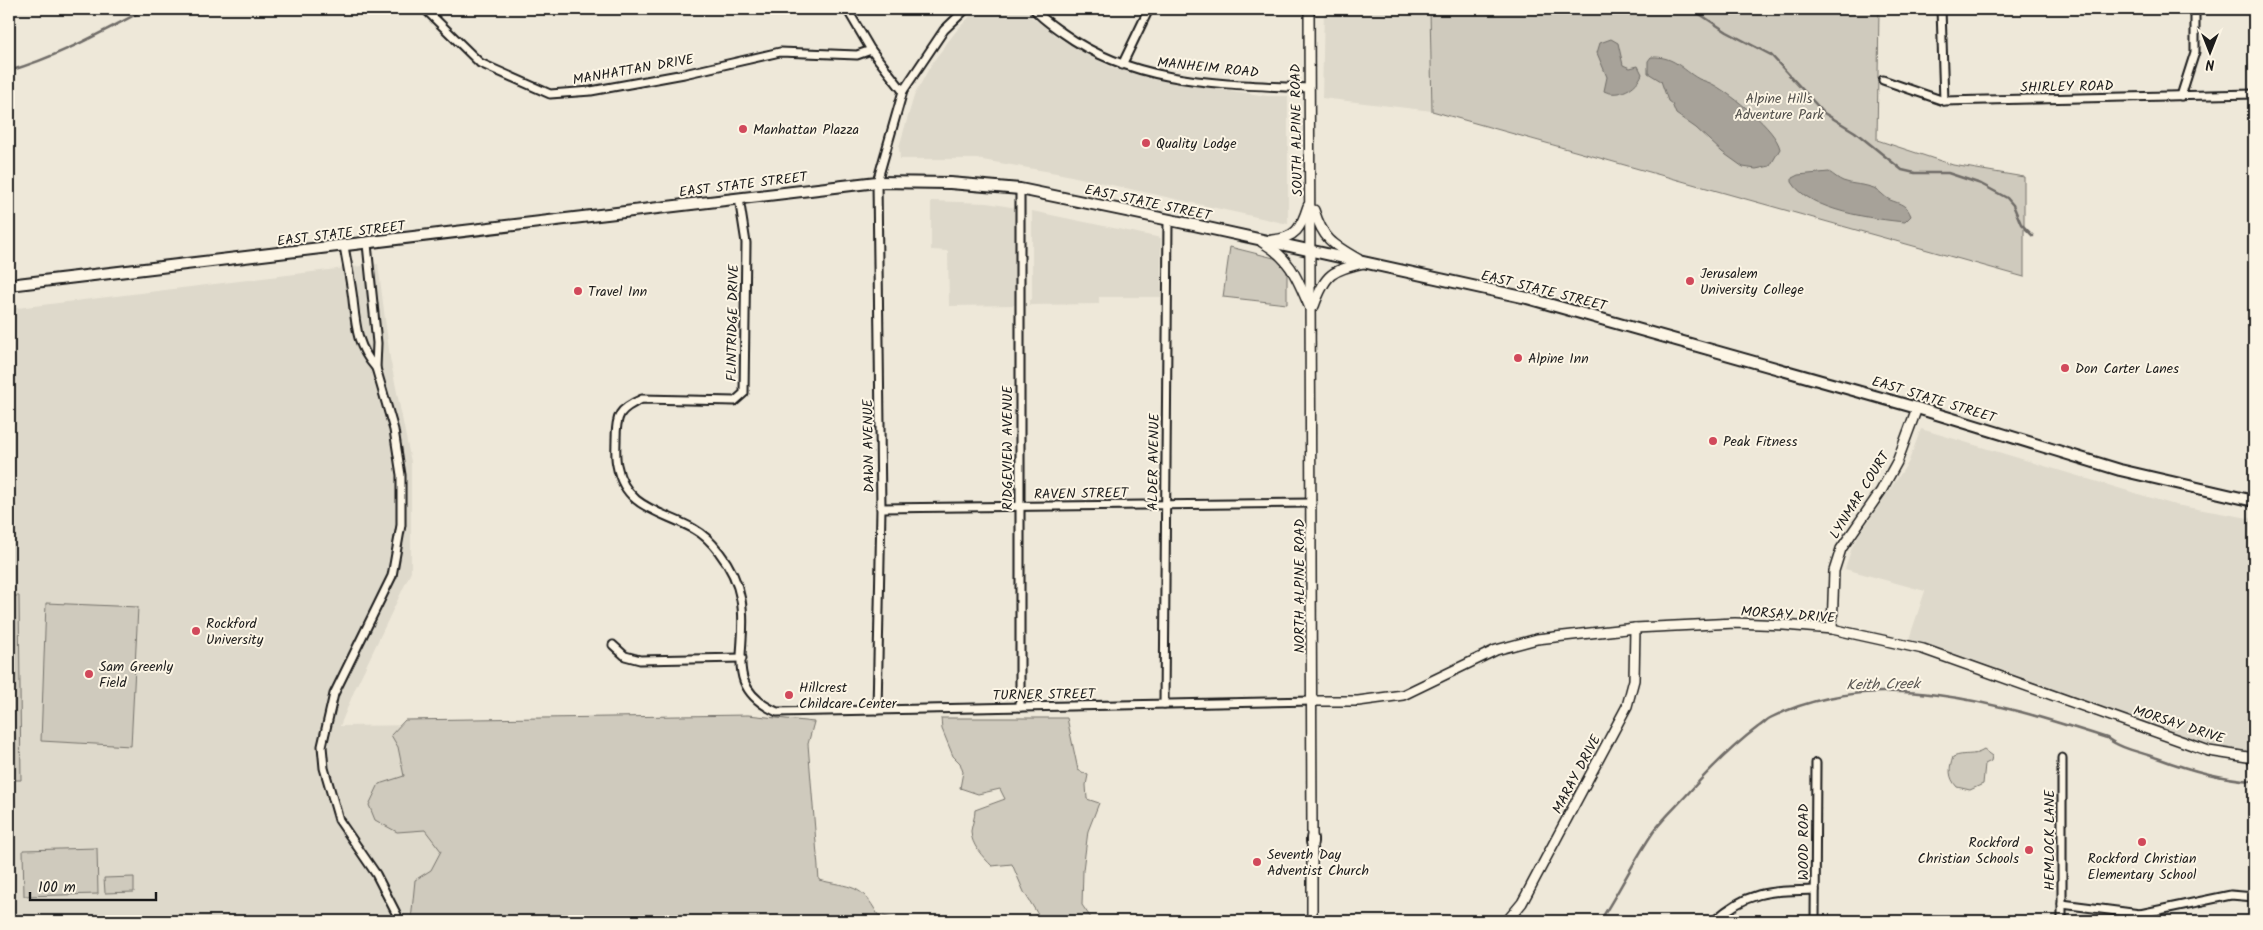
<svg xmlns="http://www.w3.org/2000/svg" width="2263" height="930" viewBox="0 0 2263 930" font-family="Kalam,sans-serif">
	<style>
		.built { fill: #ded9cb }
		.green { fill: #cfcabd; stroke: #76736c }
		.water { fill: #a7a299; stroke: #6f6c67 }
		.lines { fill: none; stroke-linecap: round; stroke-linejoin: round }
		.stream { stroke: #6f6c67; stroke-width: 2.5 }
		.street-casing { stroke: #1c1c1c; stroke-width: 11 }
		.secondary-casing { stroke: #1c1c1c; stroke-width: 12 }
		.primary-casing { stroke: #1c1c1c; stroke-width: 14 }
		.street { stroke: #fcf5e5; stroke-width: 7 }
		.secondary { stroke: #fcf5e5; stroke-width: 9 }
		.primary { stroke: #fcf5e5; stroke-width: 10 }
		.poi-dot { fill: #d1495b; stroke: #fcf5e5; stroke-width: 2 }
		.labels { text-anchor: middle; stroke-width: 4; stroke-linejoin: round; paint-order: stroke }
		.street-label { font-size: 14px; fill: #1c1c1c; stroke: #fcf5e5 }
		.park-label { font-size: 14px; fill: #52504c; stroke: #fcf5e5 }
		.poi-label { font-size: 14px; fill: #1c1c1c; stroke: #fcf5e5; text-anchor: start }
		.water-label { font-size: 15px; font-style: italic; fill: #5b5854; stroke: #fcf5e5 }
	</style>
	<rect width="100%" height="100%" fill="#eee8d9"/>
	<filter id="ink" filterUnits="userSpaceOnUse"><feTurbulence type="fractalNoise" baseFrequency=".02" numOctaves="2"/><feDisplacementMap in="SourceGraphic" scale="10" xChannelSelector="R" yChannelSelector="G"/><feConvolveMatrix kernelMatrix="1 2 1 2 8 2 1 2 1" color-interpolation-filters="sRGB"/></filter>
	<g filter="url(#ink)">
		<g class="built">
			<path d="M977,9H1026L1033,18L1059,38L1083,52L1111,67L1152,79L1267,96H1288V224L1062,174L977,159H900L899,147L914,96L932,63L957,30Z"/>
			<path d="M1324,9H1430L1432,111L1322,98Z"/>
			<path d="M931,201L987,203L1017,208V305L949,306L948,251L931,250Z"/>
			<path d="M1032,211L1161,238V297H1099V304L1029,305V301L1032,299Z"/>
			<path d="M378,264L390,358L411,462V572L355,689L340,726L794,721L801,921H9V309Z"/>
			<path d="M1921,429L2175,505L2254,519V754L2203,743L1957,654L1909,639L1925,591L1845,569L1852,547L1860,533L1908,463Z"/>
		</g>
		<g class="green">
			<path d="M1430,9H1879L1877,140L1953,165L2024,177V277L1432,111Z"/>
			<path d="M1230,247L1274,258L1287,267V304L1223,297Z"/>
			<path d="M9,596H19L21,780H9Z"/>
			<path d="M46,603L138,607L131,746L41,741Z"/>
			<path d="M748,715L814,722L808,744L819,880C851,888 861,883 878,915L909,921H411L415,880L431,870L441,851L425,830L397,832L375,820L369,805L379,784L404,776L398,747L391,735L405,720Z"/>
			<path d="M941,718H1067L1078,770L1088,775L1086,785L1087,799L1099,803L1088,831L1083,870L1082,905L1093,921H1042L1024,892L1012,864L992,866C983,857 971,845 971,831C972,824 975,818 975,810L1005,799L1000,789L978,794L960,788L963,772L960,763L953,756L942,729Z"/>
			<path d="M1984,750L1992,756L1991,761L1985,764L1983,784L1970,790L1957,787C1948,777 1949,769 1953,757C1965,752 1973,757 1984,750Z"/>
			<path d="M97,848L98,894L24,896L23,850Z"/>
			<path d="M134,877V892L105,893L104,878Z"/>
		</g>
		<g class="water">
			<path d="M1611,39L1618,43L1623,65L1630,68L1638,66L1642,74C1637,88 1618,98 1604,91L1607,77L1597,53L1600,43Z"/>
			<path d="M1651,57C1675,56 1681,69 1699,79C1704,81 1709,82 1714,85C1732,95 1776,129 1780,149L1770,166L1756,169L1743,167L1722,152L1696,128L1676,114L1672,104L1668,101L1661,81L1648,73V61Z"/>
			<path d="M1829,172C1834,175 1838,179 1843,181C1853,185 1864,184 1874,188C1880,191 1884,197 1890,200C1901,204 1907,205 1911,216L1905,222C1874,219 1809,211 1792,182V178L1798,175Z"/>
		</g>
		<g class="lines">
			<g class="stream">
				<path d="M1692,9L1727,32L1771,55L1824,113L1855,132L1902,170L1915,173H1948L1981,184L2007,198L2013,205L2021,224L2033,236"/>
				<path d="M9,71C58,57 102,32 146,9"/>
				<path d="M1600,921C1619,892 1634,860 1654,831C1665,816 1680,803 1692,789C1712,767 1734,745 1758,727C1762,725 1766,720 1770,718C1879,665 1997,703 2107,738C2121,749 2141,752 2157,758C2189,770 2220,779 2254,781"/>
			</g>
			<g class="street-casing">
				<g id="street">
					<path d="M425,9L480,63L550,94L591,91L684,74L780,52L857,55L871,50"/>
					<path d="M847,9L871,50L903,91"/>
					<path d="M1034,9C1042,19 1052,25 1063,33C1135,85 1223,84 1308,88"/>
					<path d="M1941,9L1944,101"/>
					<path d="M1122,65L1149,9"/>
					<path d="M1883,80L1944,101L2254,94"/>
					<path d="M2181,96L2195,52V9"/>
					<path d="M1020,189V707"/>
					<path d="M739,198L746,243L744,393L735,401L642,399C619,409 616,415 616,439C616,447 615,457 617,465C625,509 662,511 694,529C703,534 713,544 719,552C730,566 738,583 741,600C750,647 720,686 777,712L1313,701"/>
					<path d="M367,244L377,343L376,368L394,430L401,475V525L392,576L334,694L322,746L324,768L339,820L376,874L397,915V921"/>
					<path d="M344,246C347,264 351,282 353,300C356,328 357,346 376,368"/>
					<path d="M881,508L1312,503"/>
					<path d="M613,645L625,656L640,660L742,658"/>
					<path d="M1164,704L1168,220"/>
					<path d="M877,710L881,508L877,182L903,91L944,30L966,9"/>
					<path d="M2062,904L2140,914L2231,895L2254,897"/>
					<path d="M2140,914L2152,921"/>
					<path d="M1714,921C1748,890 1771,891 1815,890"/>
					<path d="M1815,921L1816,763"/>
					<path d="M2062,921V758"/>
				</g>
			</g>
			<g class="secondary-casing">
				<g id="secondary">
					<path d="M1309,9L1312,838"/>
					<path d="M1314,210C1323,239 1332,244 1358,259"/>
					<path d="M1272,240C1296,238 1301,228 1308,206"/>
					<path d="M1262,242C1291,259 1297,278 1310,308"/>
					<path d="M1314,306C1326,273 1331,271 1364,263"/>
					<path d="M1832,629L1834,571L1841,549L1881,491L1897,462L1917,408"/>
					<path d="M1313,701H1358L1403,695L1496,650L1537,639L1635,628L1735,623L1784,625L1832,629L1923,649L2209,751L2254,758"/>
					<path d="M1312,921V842"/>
					<path d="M1507,921L1522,903L1627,706L1634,680L1635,628"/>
				</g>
			</g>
			<g class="primary-casing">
				<g id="primary">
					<path d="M9,285L877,182L950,183L1020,189L1194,225L1527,298L1917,408L2120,470L2254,501"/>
					<path d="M1312,838V842"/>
				</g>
			</g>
			<use href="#street" class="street"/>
			<use href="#secondary" class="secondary"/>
			<use href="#primary" class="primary"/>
		</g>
	</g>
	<g class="poi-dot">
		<circle cx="743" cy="129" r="5"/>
		<circle cx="1146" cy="143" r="5"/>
		<circle cx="1690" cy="281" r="5"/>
		<circle cx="578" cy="291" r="5"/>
		<circle cx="1518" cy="358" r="5"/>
		<circle cx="2065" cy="368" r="5"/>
		<circle cx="1713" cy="441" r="5"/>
		<circle cx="196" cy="631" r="5"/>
		<circle cx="89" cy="674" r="5"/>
		<circle cx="789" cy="695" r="5"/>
		<circle cx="2142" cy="842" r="5"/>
		<circle cx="2029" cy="850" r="5"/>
		<circle cx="1257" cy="862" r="5"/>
	</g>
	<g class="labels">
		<g class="street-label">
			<text transform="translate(1208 67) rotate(6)" y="5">MANHEIM ROAD</text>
			<text transform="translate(633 69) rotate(-10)" y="5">MANHATTAN DRIVE</text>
			<text transform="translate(2067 86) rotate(-1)" y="5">SHIRLEY ROAD</text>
			<text transform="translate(1296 130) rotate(-91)" y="5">SOUTH ALPINE ROAD</text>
			<text transform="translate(743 184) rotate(-7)" y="5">EAST STATE STREET</text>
			<text transform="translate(1148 202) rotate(12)" y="5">EAST STATE STREET</text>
			<text transform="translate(341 233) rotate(-7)" y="5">EAST STATE STREET</text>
			<text transform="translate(1544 290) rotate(14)" y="5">EAST STATE STREET</text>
			<text transform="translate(732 323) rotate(-89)" y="5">FLINTRIDGE DRIVE</text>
			<text transform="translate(1934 399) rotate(17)" y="5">EAST STATE STREET</text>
			<text transform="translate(868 446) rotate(-91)" y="5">DAWN AVENUE</text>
			<text transform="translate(1007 448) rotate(-90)" y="5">RIDGEVIEW AVENUE</text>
			<text transform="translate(1153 462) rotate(-89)" y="5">ALDER AVENUE</text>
			<text transform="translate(1081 493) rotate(-1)" y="5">RAVEN STREET</text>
			<text transform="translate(1859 495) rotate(-58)" y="5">LYNMAR COURT</text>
			<text transform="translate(1299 586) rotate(-90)" y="5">NORTH ALPINE ROAD</text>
			<text transform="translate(1788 614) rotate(4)" y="5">MORSAY DRIVE</text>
			<text transform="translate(1044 694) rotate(-1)" y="5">TURNER STREET</text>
			<text transform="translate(2179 724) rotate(18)" y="5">MORSAY DRIVE</text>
			<text transform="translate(1576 774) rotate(-62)" y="5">MARAY DRIVE</text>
			<text transform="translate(2049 840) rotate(-90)" y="5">HEMLOCK LANE</text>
			<text transform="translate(1803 842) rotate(-90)" y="5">WOOD ROAD</text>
		</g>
		<g class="park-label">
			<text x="1779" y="103">Alpine Hills<tspan x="1779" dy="16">Adventure Park</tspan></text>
		</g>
		<g class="poi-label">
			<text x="753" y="134">Manhattan Plazza</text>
			<text x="1156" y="148">Quality Lodge</text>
			<text x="1700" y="278">Jerusalem<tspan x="1700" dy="16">University College</tspan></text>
			<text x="588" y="296">Travel Inn</text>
			<text x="1528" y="363">Alpine Inn</text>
			<text x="2075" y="373">Don Carter Lanes</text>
			<text x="1723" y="446">Peak Fitness</text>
			<text x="206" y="628">Rockford<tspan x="206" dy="16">University</tspan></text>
			<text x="99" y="671">Sam Greenly<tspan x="99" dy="16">Field</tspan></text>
			<text x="799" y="692">Hillcrest<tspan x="799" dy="16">Childcare Center</tspan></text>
			<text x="2019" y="847" text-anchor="end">Rockford<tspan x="2019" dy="16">Christian Schools</tspan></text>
			<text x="1267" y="859">Seventh Day<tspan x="1267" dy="16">Adventist Church</tspan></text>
			<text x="2142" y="863" text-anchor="middle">Rockford Christian<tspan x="2142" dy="16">Elementary School</tspan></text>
		</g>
		<g class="water-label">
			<text transform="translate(1883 684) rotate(-1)" y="5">Keith Creek</text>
		</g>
	</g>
	<rect width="2263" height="930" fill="none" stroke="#fcf5e5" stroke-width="30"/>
	<rect x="15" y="15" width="2233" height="900" fill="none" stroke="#1c1c1c" stroke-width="2" filter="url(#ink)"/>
	<g transform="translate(2210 52) rotate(180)" stroke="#fcf5e5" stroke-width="4" paint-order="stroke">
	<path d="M0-4L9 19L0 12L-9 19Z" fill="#1c1c1c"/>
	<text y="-8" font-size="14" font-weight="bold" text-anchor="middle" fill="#1c1c1c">N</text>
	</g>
	<path d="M30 892v8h126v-8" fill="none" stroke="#1c1c1c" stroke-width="2.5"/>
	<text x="38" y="892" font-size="15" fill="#1c1c1c" stroke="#fcf5e5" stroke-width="4" paint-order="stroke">100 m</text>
</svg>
